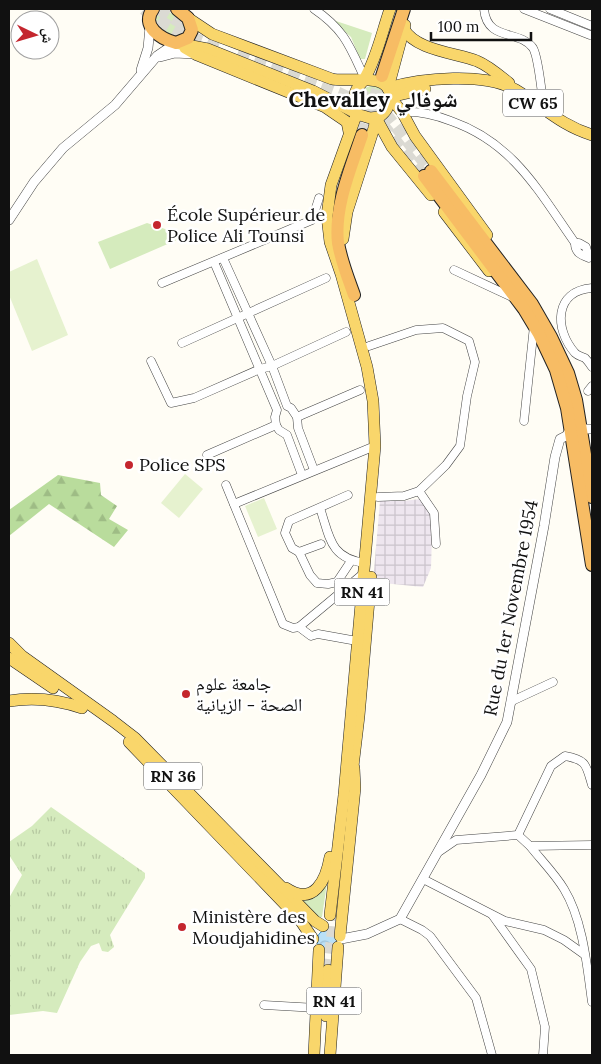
<svg xmlns="http://www.w3.org/2000/svg" width="601" height="1064" viewBox="0 0 601 1064" font-family="Lora,'Noto Naskh Arabic',serif">
	<style>
		.industrial { fill: url(#industrial-grid) }
		.grass { fill: #d5ebbd }
		.forest { fill: url(#forest-firs) }
		.park { fill: url(#park-tufts) }
		.pitch { fill: #e6f2cf }
		.water { fill: url(#water-waves); stroke: #3f96cf }
		.lines { fill: none; stroke-linecap: round; stroke-linejoin: round }
		.primary-tunnel { stroke: #dbdad3; stroke-width: 11; stroke-dasharray: 11 5.5; stroke-linecap: butt }
		.trunk-tunnel { stroke: #dbdad3; stroke-width: 12; stroke-dasharray: 12 6; stroke-linecap: butt }
		.minor-casing { stroke: #444; stroke-width: 9 }
		.tertiary-casing { stroke: #444; stroke-width: 10 }
		.primary-casing { stroke: #222; stroke-width: 12 }
		.trunk-casing { stroke: #222; stroke-width: 14 }
		.minor { stroke: #fff; stroke-width: 8 }
		.tertiary { stroke: #fff; stroke-width: 9 }
		.primary { stroke: #f9d66b; stroke-width: 11 }
		.trunk { stroke: #f7bc64; stroke-width: 12 }
		.poi-dot { fill: #c4262e; stroke: #fff; stroke-width: 2 }
		.labels { text-anchor: middle; stroke-width: 5; stroke-linejoin: round; paint-order: stroke }
		.shield { fill: #fff; stroke: #585858; stroke-width: 1 }
		.shield-label { font-size: 16px; font-weight: bold; fill: #111 }
		.poi-label { font-size: 18px; fill: #111; stroke: #fff; text-anchor: start }
		.street-label { font-size: 18px; fill: #111; stroke: #fff }
		.district-label { font-size: 22px; font-weight: bold; fill: #111; stroke: #fff }
	</style>
	<defs>
		<pattern id="industrial-grid" width="8" height="8" patternUnits="userSpaceOnUse" patternTransform="scale(1.25)"><rect width="8" height="8" fill="#eee6ef"/><path d="M0 4h8M4 0v8" fill="none" stroke="#cbc4cc"/></pattern>
		<pattern id="forest-firs" width="22" height="20" patternUnits="userSpaceOnUse" patternTransform="scale(1.25)"><rect width="22" height="20" fill="#b9dc9c"/><path d="M5 1l3.5 6h-7zM16 11l3.5 6h-7z" fill="#9ebc85"/></pattern>
		<pattern id="park-tufts" width="24" height="20" patternUnits="userSpaceOnUse" patternTransform="scale(1.25)"><rect width="24" height="20" fill="#d5ebbd"/><path d="M3 7l-1-3M5 7V3M7 7l1-3M15 17l-1-3M17 17v-4M19 17l1-3" fill="none" stroke="#b6c8a1"/></pattern>
		<pattern id="water-waves" width="16" height="10" patternUnits="userSpaceOnUse" patternTransform="scale(1.25)"><rect width="16" height="10" fill="#b9e0f7"/><path d="M0 5q4-4 8 0t8 0" fill="none" stroke="#9ebfd3"/></pattern>
	</defs>
	<rect width="100%" height="100%" fill="#fffdf5"/>
	<path class="industrial" d="M420,499L431,513L432,536L431,568L423,587L373,582L380,501H403Z"/>
	<g class="grass">
		<path d="M164,11C174,13 182,19 186,28L182,35C167,39 144,15 164,11Z"/>
		<path d="M330,19L372,33L365,59H360L351,37Z"/>
		<circle cx="372" cy="98" r="12"/>
		<path d="M147,223L186,236L110,269L98,242Z"/>
		<path d="M327,883L322,917H319L298,898Z"/>
	</g>
	<path class="forest" d="M58,475L100,483L101,495L117,506L109,519L128,530L114,547L49,504L9,536V510Z"/>
	<path class="park" d="M51,807L145,873V878L110,935L114,947L108,952L102,951L99,943L91,946L80,962L57,1013L43,1011L9,1015V898L22,875L9,855V842L32,826Z"/>
	<g class="pitch">
		<path d="M37,259L68,335L32,351L9,295V272Z"/>
		<path d="M185,474L203,489L179,518L161,503Z"/>
		<path d="M264,498L277,529L258,537L245,506Z"/>
	</g>
	<circle class="water" cx="327" cy="940" r="10"/>
	<g class="lines">
		<path class="primary-tunnel" d="M328,970L334,915"/>
		<g class="trunk-tunnel">
			<path d="M144,9C170,30 188,36 219,48"/>
			<path d="M158,9L176,20L197,31"/>
			<path d="M237,55L339,93L361,104L378,119L424,176"/>
			<path d="M356,92L371,100L381,108L431,171"/>
			<path d="M362,135L382,76"/>
		</g>
		<g class="minor-casing">
			<g id="minor">
				<path d="M314,9C345,30 350,47 365,79"/>
				<path d="M484,9C487,42 519,29 533,48C539,58 542,97 544,110"/>
				<path d="M524,9L590,35"/>
				<path d="M550,9L592,26"/>
				<path d="M402,112C419,111 435,115 451,121C514,143 539,192 575,243"/>
				<path d="M575,243H579L586,247L589,258C581,255 575,253 575,243Z"/>
				<path d="M223,258L272,366L287,406L291,408L297,417L298,428L314,470"/>
				<path d="M214,262L277,410L275,417L276,425L279,430L287,435L302,475"/>
				<path d="M454,270L512,297"/>
				<path d="M162,283L312,220L319,198"/>
				<path d="M592,288C554,291 554,329 575,353C578,356 581,356 585,358C588,361 590,364 592,367"/>
				<path d="M182,343L326,278"/>
				<path d="M369,346L416,330L443,328L469,341L475,362L467,396L460,446L446,465L419,491L404,496L378,497"/>
				<path d="M151,361L171,403L194,398L260,369L272,366L346,332"/>
				<path d="M588,391L592,386"/>
				<path d="M297,417L360,390"/>
				<path d="M524,421L534,326"/>
				<path d="M207,455L276,425"/>
				<path d="M226,485L283,624L293,628L299,627L364,573"/>
				<path d="M419,491L434,513L436,544"/>
				<path d="M234,504L375,446"/>
				<path d="M320,508C330,538 330,558 365,563"/>
				<path d="M321,544L299,552L292,548L285,533L289,521L348,495"/>
				<path d="M299,552L310,575L317,583L328,584L337,582L351,561"/>
				<path d="M299,627L311,636L318,634L357,641"/>
				<path d="M512,701L553,682"/>
				<path d="M518,835L551,766L565,756C587,760 586,765 592,785"/>
				<path d="M530,846C541,860 555,874 564,889C583,920 587,966 592,1002"/>
				<path d="M440,851L456,840L518,835L530,846L592,845"/>
				<path d="M423,879L505,921L544,930L564,940L585,955"/>
				<path d="M493,916L531,969L545,1027L543,1055"/>
				<path d="M400,919L422,930L430,936L476,998L492,1055"/>
				<path d="M264,1005L317,1008"/>
			</g>
		</g>
		<g class="tertiary-casing">
			<g id="tertiary">
				<path d="M160,57L175,53L194,54"/>
				<path d="M141,70L148,48L150,27"/>
				<path d="M9,220L34,182L63,148L115,105L157,56L176,43"/>
				<path d="M581,429H592"/>
				<path d="M341,939L367,934L400,919L481,775L507,722L544,526L555,457L560,439L566,436L571,429"/>
			</g>
		</g>
		<g class="primary-casing">
			<g id="primary">
				<path d="M404,29C415,50 456,53 477,61C489,66 499,75 509,83"/>
				<path d="M176,43L208,49L313,91L360,115L370,118L379,117C386,112 390,106 390,97C391,71 347,83 332,79L212,34L188,18"/>
				<path d="M185,48L197,55L325,107L347,122L349,132"/>
				<path d="M388,88C422,78 485,72 516,90C544,107 560,125 592,135"/>
				<path d="M388,88L405,25"/>
				<path d="M390,97L402,112L415,136L487,235"/>
				<path d="M390,97L425,89"/>
				<path d="M357,113C353,107 353,101 355,94C356,87 362,84 365,78C377,57 382,32 390,9"/>
				<path d="M376,118L392,147L431,195"/>
				<path d="M444,212L489,271"/>
				<path d="M343,239L347,212L374,128L376,118"/>
				<path d="M9,643L22,656L113,721L135,738L315,921L323,926"/>
				<path d="M9,658L53,688"/>
				<path d="M9,701C33,697 59,700 82,708"/>
				<path d="M129,742L300,920L313,939"/>
				<path d="M352,775L359,716L371,577"/>
				<path d="M286,888C314,907 326,880 330,857"/>
				<path d="M330,915L344,795L375,446L373,401L367,367L341,274L330,242L327,216L331,185L357,113"/>
				<path d="M340,936L355,788L354,768"/>
				<path d="M326,1016L328,970"/>
				<path d="M314,1055L319,950"/>
				<path d="M330,1055L338,947"/>
			</g>
		</g>
		<g class="trunk-casing">
			<g id="trunk">
				<path d="M153,9C140,26 161,39 176,43L188,38L192,30L188,18L177,9"/>
				<path d="M382,76L404,9"/>
				<path d="M431,171L532,304L551,337L568,373L576,400L592,497"/>
				<path d="M424,176L524,309L539,334L556,370L567,408L592,565"/>
				<path d="M354,295C348,278 341,261 338,243C334,207 351,168 362,135"/>
			</g>
		</g>
		<use href="#minor" class="minor"/>
		<use href="#tertiary" class="tertiary"/>
		<use href="#primary" class="primary"/>
		<use href="#trunk" class="trunk"/>
	</g>
	<g class="poi-dot">
		<circle cx="157" cy="225" r="5"/>
		<circle cx="129" cy="465" r="5"/>
		<circle cx="186" cy="694" r="5"/>
		<circle cx="182" cy="927" r="5"/>
	</g>
	<g class="labels">
		<g class="shield">
			<rect x="503" y="89.5" width="60" height="27" rx="4"/>
			<rect x="334.5" y="578.5" width="55" height="27" rx="4"/>
			<rect x="144" y="762.5" width="58" height="27" rx="4"/>
			<rect x="306.5" y="987.5" width="55" height="27" rx="4"/>
		</g>
		<g class="shield-label">
			<text x="533" y="109">CW 65</text>
			<text x="362" y="598">RN 41</text>
			<text x="173" y="782">RN 36</text>
			<text x="334" y="1007">RN 41</text>
		</g>
		<g class="poi-label">
			<text x="167" y="221">École Supérieur de<tspan x="167" dy="21">Police Ali Tounsi</tspan></text>
			<text x="139" y="471">Police SPS</text>
			<text x="196" y="690">جامعة علوم<tspan x="196" dy="21">الصحة - الزيانية</tspan></text>
			<text x="192" y="923">Ministère des<tspan x="192" dy="21">Moudjahidines</tspan></text>
		</g>
		<g class="street-label">
			<text transform="translate(511 608) rotate(-79)" y="6">Rue du 1er Novembre 1954</text>
		</g>
		<g class="district-label">
			<text x="373" y="107">Chevalley شوفالي</text>
		</g>
	</g>
	<rect width="601" height="1064" fill="none" stroke="#111111" stroke-width="20"/>
	<g transform="translate(35 35) rotate(95)"><circle r="24" fill="#ffffff" stroke="#a0a0a0"/>
	<path d="M0-4L9 19L0 12L-9 19Z" fill="#c4262e"/>
	<text y="-8" font-size="14" font-weight="bold" text-anchor="middle" fill="#111111">ش</text>
	</g>
	<path d="M431 32v8h100v-8" fill="none" stroke="#111111" stroke-width="2.5"/>
	<text x="438" y="32" font-size="15" fill="#111111" stroke="#ffffff" stroke-width="4" paint-order="stroke">100 m</text>
</svg>
